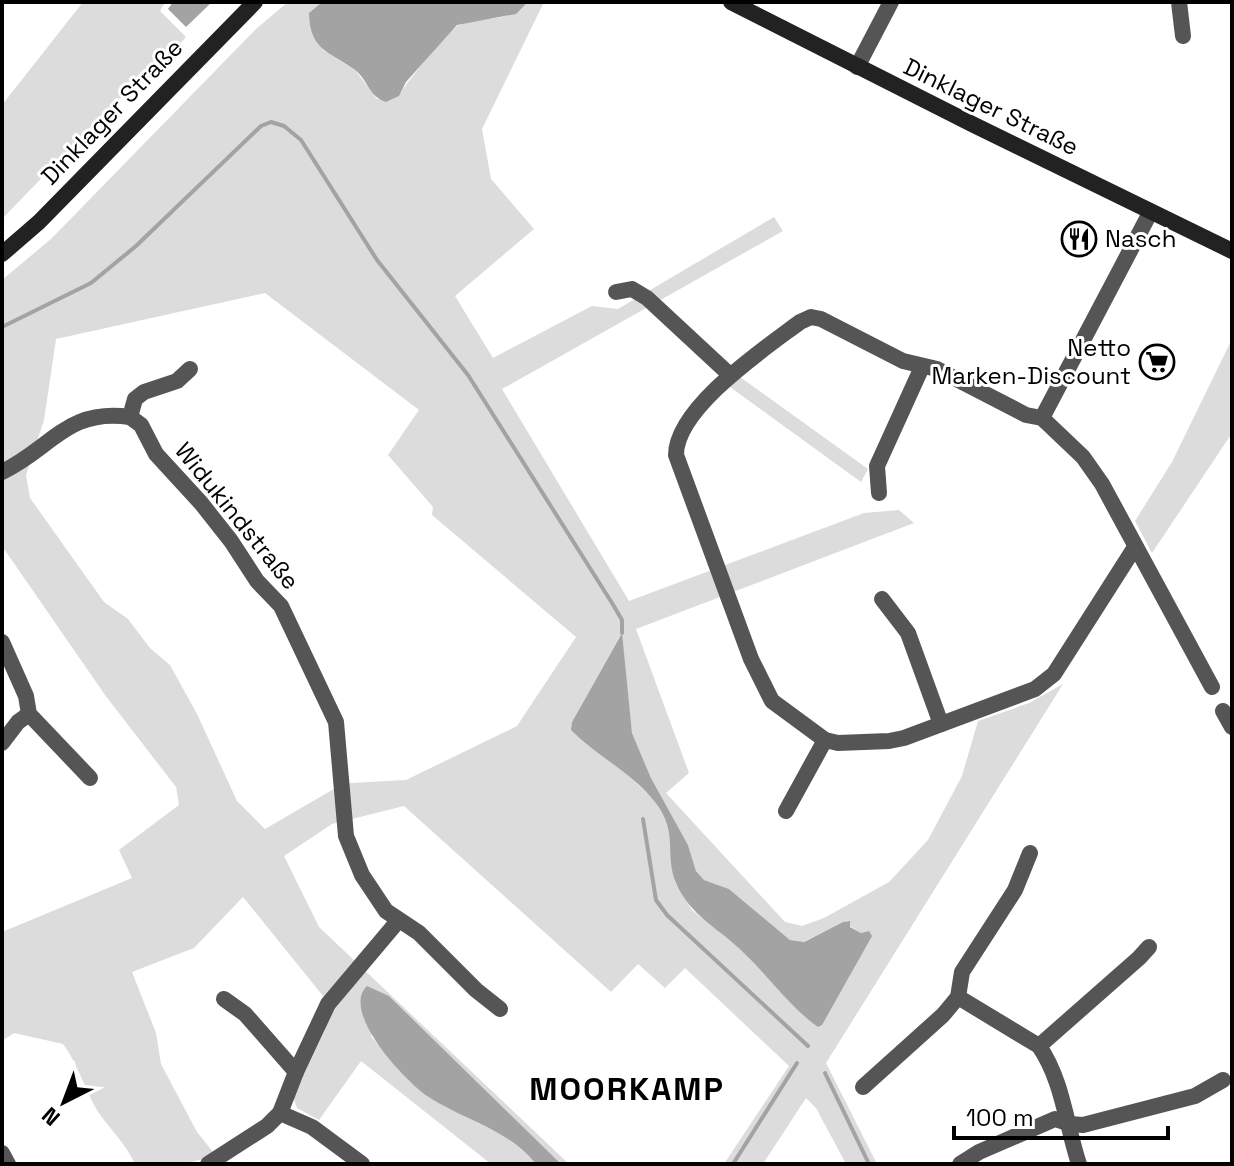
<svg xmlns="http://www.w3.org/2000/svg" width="1234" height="1166" viewBox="0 0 1234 1166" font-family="'Space Grotesk',sans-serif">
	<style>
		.green { fill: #dcdcdc; fill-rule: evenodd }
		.water { fill: #a3a3a3 }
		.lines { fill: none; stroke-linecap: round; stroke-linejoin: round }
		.stream { stroke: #a3a3a3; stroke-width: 4 }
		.minor { stroke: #555; stroke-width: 16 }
		.secondary { stroke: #222; stroke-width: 16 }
		.labels { text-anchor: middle; stroke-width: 6; stroke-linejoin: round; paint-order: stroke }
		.street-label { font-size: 24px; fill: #000; stroke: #fff }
		.poi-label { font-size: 24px; fill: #000; stroke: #fff; text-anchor: start }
		.district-label { font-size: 32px; font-weight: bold; letter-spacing: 2px; fill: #000; stroke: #fff }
	</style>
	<rect width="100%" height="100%" fill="#fff"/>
	<g class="green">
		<path d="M83,2H165L160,11L186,37L139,88L117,100L2,219V105Z"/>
		<path d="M288,2H322L309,13L323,50L356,71L377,99L399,96C404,85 450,29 459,25C483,15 510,24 528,2H544L482,129L491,179L534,229L455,296L493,358L592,306L618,309L774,217L783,231L502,389L629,601L864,513L899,510L914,523L636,629L689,773L666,793L785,922L802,926L824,918L889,882L928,840L962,776L978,721L1029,703L1063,684L826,1063L877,1164H846L816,1108L806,1098L763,1164H724L789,1066L685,968L665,988L638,964L611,992L404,806L332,824L284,856L319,927L569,1164H561L389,996L371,1036C388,1056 404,1080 426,1095C462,1120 508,1129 536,1164H491L361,1061L319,1120L297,1108L293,1097L325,1030L323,996L243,897L194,948L132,972L156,1033L161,1064L197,1132L214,1153C200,1166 154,1164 135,1164C126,1144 110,1129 98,1112C85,1090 78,1064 63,1044L14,1033L2,1041V932L132,878L119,850L179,805L176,787L105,695L2,546V280L51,239L256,29ZM265,293L419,410L388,455L433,507L432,515L576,637L517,726L406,780L351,783L332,790L265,829L237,801L197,714L170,665L150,648L128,619L104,602L30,498L26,475L44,420L56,339ZM621,634L632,733L651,778L688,845L696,871L704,880L729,889L790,940L803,942L843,922L849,921L850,926L861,933L869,931L774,985L743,951L692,910L681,893L675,881L668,821L655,801L631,778L572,730V722Z"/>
		<path d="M1232,339V433L1152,553L1135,521L1172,462Z"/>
		<path d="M740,377L868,469L861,482L730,387Z"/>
	</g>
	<g class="water">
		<path d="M173,2H212L186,27L168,9Z"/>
		<path d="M322,2H528L516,14L457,25L406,82L399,96L386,102C368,96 369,81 355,70C329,51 310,51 309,13Z"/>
		<path d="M622,633L632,733L651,778L688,845L696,871L704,880L729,889L790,940L804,942L843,922L850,921V927L861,933L869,931L872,936L822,1025L818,1027C789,1006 769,977 744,953C721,930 689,915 676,883C664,854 679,832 655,802C632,773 597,756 571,730L572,722Z"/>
		<path d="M367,986L389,996L561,1164H536C508,1129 463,1120 427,1096C405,1081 340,1012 367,986Z"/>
	</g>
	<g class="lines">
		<g class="stream">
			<path d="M2,327L91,283L136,246L261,126L271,122L284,126L301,140L377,260L468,375L612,603L622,620V633"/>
			<path d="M643,819L656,900L667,915L808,1046"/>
			<path d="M825,1073L869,1164"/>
			<path d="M733,1164L797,1063"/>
		</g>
		<g class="minor">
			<path d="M1179,2L1183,36"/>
			<path d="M857,67L891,2"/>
			<path d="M616,292L632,289L647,298L730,375"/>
			<path d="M130,417L141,425L156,454L201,503L231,541L257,581L281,606L336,722L346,836L362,875L386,911L419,933L476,990L500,1009"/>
			<path d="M1042,418L1083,457L1102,484L1212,687"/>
			<path d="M2,472C52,448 67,408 130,417L135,399L144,392L177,381L190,369"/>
			<path d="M879,493L877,466L922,367"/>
			<path d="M1135,547L1054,674L1035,689L904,738L889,741L838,743L825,740L772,701L751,659L676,455C676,408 764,349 800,322L811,317L821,319L903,361L937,369L1026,415L1042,418L1150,213"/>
			<path d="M882,599L908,633L941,724"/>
			<path d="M2,642L26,696L29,714L90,778"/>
			<path d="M1223,711L1232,727"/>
			<path d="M2,743L18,722L29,714"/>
			<path d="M786,811L825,740"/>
			<path d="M958,997L1039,1046C1063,1081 1066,1125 1079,1164"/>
			<path d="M224,999L245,1014L296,1072"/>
			<path d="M1039,1046L1139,958L1149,947"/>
			<path d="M863,1087L943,1015L958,997L962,972L1015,890L1030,853"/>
			<path d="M280,1113L312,1127L362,1164"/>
			<path d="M2,1153L8,1164"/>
			<path d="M208,1164L267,1126L280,1113L296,1072L328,1004L398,921"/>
			<path d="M960,1164L979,1152L1055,1119L1070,1124L1083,1125L1195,1096L1223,1080"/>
		</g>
		<g class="secondary">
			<path d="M731,2L974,125L1232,251"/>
			<path d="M2,254L39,222L255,2"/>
		</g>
	</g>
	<defs>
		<g id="restaurant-ring" transform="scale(1.8)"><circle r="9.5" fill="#fff" stroke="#000" stroke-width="1.5"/><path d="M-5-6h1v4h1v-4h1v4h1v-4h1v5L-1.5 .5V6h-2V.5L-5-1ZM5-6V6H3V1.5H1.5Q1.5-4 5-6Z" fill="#000"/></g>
		<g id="supermarket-ring" transform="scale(1.8)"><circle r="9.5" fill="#fff" stroke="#000" stroke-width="1.5"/><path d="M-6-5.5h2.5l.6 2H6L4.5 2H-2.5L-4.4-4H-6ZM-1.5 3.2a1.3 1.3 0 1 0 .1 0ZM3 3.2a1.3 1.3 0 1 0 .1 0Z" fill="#000"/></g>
	</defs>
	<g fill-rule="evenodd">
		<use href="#restaurant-ring" x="1079" y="239"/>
		<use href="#supermarket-ring" x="1157" y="362"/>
	</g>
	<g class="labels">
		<g class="street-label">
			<text transform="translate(991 107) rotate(26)" y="8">Dinklager Straße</text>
			<text transform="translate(112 112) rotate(-46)" y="8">Dinklager Straße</text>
			<text transform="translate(237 516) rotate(51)" y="8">Widukindstraße</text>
		</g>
		<g class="poi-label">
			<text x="1105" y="247">Nasch</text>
			<text x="1131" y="356" text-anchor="end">Netto<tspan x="1131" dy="28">Marken-Discount</tspan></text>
		</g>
		<g class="district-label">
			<text x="627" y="1100">MOORKAMP</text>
		</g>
	</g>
	<rect width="1234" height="1166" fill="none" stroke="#000000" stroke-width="8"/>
	<g transform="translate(64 1102) rotate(222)" stroke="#ffffff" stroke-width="6" paint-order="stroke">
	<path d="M0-6L14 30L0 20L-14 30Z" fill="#000000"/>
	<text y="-12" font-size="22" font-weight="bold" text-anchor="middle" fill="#000000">N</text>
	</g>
	<path d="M954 1126v12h214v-12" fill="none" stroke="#000000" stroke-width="4"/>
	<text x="966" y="1126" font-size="24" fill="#000000" stroke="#ffffff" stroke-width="6" paint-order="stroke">100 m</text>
</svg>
